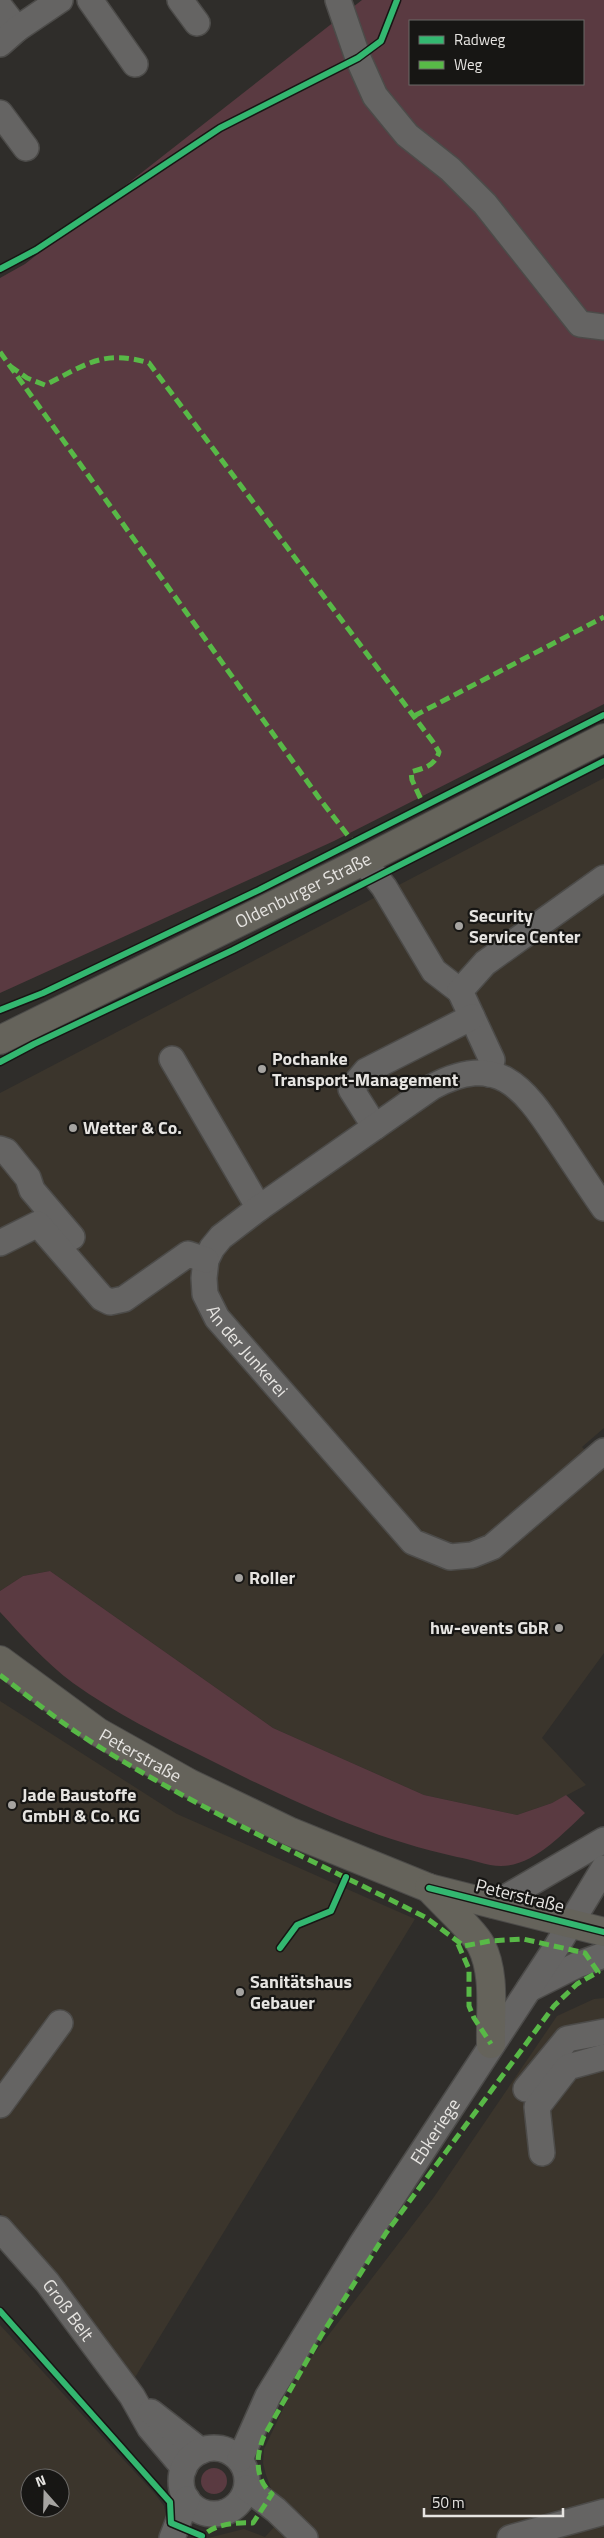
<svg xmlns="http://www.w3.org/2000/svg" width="604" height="2538" viewBox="0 0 604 2538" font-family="'Titillium Web',sans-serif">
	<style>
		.built { fill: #3b352c; fill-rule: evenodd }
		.green { fill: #5a3a41; fill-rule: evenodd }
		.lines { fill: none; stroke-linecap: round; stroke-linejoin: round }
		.minor-casing { stroke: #4c4b49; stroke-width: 28 }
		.major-casing { stroke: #4c4b49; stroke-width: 30 }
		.minor { stroke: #656463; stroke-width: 25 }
		.major { stroke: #65635b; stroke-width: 28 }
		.quiet { stroke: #58b947; stroke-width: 5; stroke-dasharray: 10 5; stroke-linecap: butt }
		.cycleway-casing { stroke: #171614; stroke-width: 9 }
		.cycleway { stroke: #33b770; stroke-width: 6 }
		.poi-dot { fill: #a6a4a1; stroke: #171614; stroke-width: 2 }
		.labels { text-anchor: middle; stroke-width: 4.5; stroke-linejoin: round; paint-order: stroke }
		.street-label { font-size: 18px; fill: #e6e4e1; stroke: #171614 }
		.poi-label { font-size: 18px; font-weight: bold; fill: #e6e4e1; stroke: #171614; text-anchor: start }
	</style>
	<rect width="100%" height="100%" fill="#2f2d2a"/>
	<g class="built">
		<path d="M604,778V1428L582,1447L604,1470V1653L542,1738L586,1785L552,1803L517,1815L424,1795L273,1728L50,1571L23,1576L0,1591V1093Z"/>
		<path d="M0,1701L177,1814L415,1919L134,2379L0,2213Z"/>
		<path d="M604,1998V2538H208L244,2529L265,2537L285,2515L281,2500L271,2489L266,2475L263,2463L264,2449L301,2371L434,2197L557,2016L594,1999Z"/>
		<path d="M0,2325L155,2494L164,2506L166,2515L158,2538H0ZM30,2478H60V2508H30Z"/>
	</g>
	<g class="green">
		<path d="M362,0H604V704L334,841L0,993V278L25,264ZM410,21H583V84H410Z"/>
		<path d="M50,1571L273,1728L424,1795L517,1815L552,1803L566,1795L585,1813C563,1833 534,1866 501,1866C487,1866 471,1859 457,1857C369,1838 287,1799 208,1759C161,1736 115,1713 73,1683C46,1663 22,1636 0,1612V1591L23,1576Z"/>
		<circle cx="214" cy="2481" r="13"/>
	</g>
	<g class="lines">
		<g class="minor-casing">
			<g id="minor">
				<path d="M90,0L135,64"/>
				<path d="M180,0L197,23"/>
				<path d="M338,0L358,58L375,96L407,135L450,169L485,204L580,324L604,327"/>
				<path d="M0,7L17,29"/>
				<path d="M0,44L17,29L60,0"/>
				<path d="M0,113L26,148"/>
				<path d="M363,861L384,887L434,971L460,991"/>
				<path d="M172,1059L259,1208"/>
				<path d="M489,1074L492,1060L460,991L485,963L604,878"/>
				<path d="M375,1127L351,1089L366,1071L472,1017"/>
				<path d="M0,1149L6,1151L28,1178L32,1190L72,1237"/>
				<path id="s1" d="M604,1208C588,1185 573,1162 557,1138C523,1086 497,1052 432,1087L259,1208L221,1237L212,1248L206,1260L204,1278L205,1294L217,1318L413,1542L450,1557L472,1555L492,1547L604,1451"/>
				<path d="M0,1243L38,1224L102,1298L110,1302L124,1299L188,1254L206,1260"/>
				<path d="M493,1905L604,1840"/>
				<path d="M529,1989L577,1965L604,1955"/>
				<path d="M526,2089L567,2039L604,2032"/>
				<path d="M0,2105L60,2023"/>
				<path d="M542,2153L537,2107L568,2067L604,2057"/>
				<path id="s2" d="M0,2229L47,2282L132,2396L150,2428L184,2468"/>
				<path d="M151,2412L201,2451"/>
				<circle cx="214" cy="2481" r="33"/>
				<path id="s3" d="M240,2459L268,2396L361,2245L557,1946L604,1868"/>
				<path d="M247,2488L276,2510L305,2538"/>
				<path d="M172,2538L187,2499"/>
				<path d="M510,2538L604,2512"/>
			</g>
		</g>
		<g class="major-casing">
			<g id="major">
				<path id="s4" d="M0,1040L363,861L604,738"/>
				<path id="s5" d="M0,1660L98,1732L189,1783L291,1832L429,1888L604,1932"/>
				<path d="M429,1888C441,1902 474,1931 481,1945C496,1974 490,2012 491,2044"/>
			</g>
		</g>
		<use href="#minor" class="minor"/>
		<use href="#major" class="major"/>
		<g class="quiet">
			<path d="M0,352L319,798L353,842"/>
			<path d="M10,366L27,378L45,385C86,365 102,349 149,363L433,742L439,752C435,766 424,768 411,772L412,780L424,806"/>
			<path d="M414,716L604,617"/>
			<path d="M0,1675C25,1694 50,1714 76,1732C186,1804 308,1858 425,1917L464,1946L490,1941L523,1939L585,1953L598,1972L577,1984L554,2006L386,2233L321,2336L264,2436C256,2455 254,2479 272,2494L253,2523C236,2522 212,2524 201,2538"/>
			<path d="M458,1944L469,1969V2006L474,2018L491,2044"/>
		</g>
		<g class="cycleway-casing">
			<g id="cycleway">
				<path d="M0,269L36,250L220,128L358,58L381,41L397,0"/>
				<path d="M0,1010L43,993L259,890L604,715"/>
				<path d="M0,1062L34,1044L233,950L604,761"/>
				<path d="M429,1888L604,1932"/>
				<path d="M280,1948L297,1925L331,1911L346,1877"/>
				<path d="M0,2311L170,2502L171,2523L202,2536"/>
			</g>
		</g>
		<use href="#cycleway" class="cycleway"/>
	</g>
	<g class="poi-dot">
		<circle cx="459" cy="926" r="5"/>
		<circle cx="262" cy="1069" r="5"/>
		<circle cx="73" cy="1128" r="5"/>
		<circle cx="239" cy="1578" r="5"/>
		<circle cx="559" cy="1628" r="5"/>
		<circle cx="12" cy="1805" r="5"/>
		<circle cx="240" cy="1992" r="5"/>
	</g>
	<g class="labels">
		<g class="street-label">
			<text dy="6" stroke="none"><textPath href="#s4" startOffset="338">Oldenburger Straße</textPath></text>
			<text dy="6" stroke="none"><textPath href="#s1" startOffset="632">An der Junkerei</textPath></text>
			<text dy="6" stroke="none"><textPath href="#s5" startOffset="170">Peterstraße</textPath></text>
			<text transform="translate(520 1896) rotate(14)" y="6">Peterstraße</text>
			<text dy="6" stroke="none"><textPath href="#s3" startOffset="382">Ebkeriege</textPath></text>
			<text dy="6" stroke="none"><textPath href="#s2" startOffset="106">Groß Belt</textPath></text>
		</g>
		<g class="poi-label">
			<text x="469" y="922">Security<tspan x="469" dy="21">Service Center</tspan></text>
			<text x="272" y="1065">Pochanke<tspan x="272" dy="21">Transport-Management</tspan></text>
			<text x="83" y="1134">Wetter &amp; Co.</text>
			<text x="249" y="1584">Roller</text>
			<text x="549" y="1634" text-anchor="end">hw-events GbR</text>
			<text x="22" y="1801">Jade Baustoffe<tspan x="22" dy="21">GmbH &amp; Co. KG</tspan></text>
			<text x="250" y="1988">Sanitätshaus<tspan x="250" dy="21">Gebauer</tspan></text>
		</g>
	</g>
	<rect x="409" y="20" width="175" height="65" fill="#171614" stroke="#6a6866"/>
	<rect x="419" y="36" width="25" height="8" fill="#33b770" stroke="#6a6866"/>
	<text x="454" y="45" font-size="15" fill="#e6e4e1">Radweg</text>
	<rect x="419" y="61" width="25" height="8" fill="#58b947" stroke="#6a6866"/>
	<text x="454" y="70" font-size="15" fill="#e6e4e1">Weg</text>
	<g transform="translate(45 2493) rotate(340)"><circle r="24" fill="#171614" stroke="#6a6866"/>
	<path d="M0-4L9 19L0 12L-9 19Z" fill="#a6a4a1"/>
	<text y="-8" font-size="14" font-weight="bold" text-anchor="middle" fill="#e6e4e1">N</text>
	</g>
	<path d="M424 2508v8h139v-8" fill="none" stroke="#e6e4e1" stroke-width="2.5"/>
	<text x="432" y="2508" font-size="15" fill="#e6e4e1" stroke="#171614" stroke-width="4" paint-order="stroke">50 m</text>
</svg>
